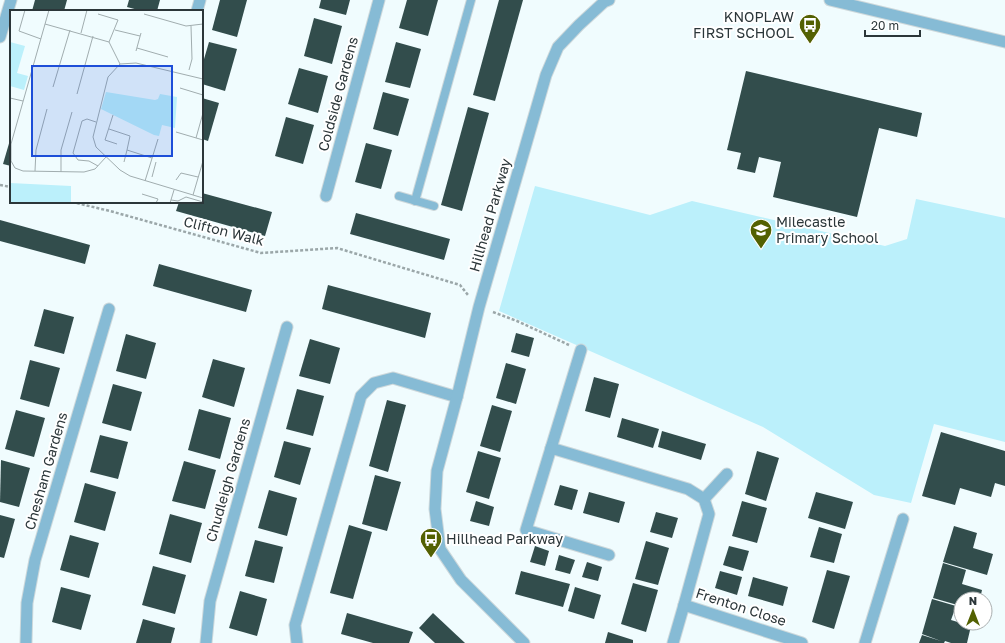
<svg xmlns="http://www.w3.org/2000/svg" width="1005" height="643" viewBox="0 0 1005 643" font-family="'Golos Text',sans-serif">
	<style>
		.green { fill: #bbf0fb }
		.building { fill: #324d4c }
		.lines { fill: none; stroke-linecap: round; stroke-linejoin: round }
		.service-casing { stroke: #cdd8db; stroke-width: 10 }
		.minor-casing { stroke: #cdd8db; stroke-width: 13 }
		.path { stroke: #9ba7a9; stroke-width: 2.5; stroke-dasharray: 3 2; stroke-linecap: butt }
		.service { stroke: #86bbd5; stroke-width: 8 }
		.minor { stroke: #86bbd5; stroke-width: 11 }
		.labels { text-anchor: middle; stroke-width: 4; stroke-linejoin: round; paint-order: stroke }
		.poi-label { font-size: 14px; fill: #2b3639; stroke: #fff; text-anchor: start }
		.street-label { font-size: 14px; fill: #2b3639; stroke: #fff }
		.inset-road { fill: none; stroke: #a1adaf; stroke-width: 1 }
		.view { fill: #1d4ed8; fill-opacity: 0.15; stroke: #1d4ed8; stroke-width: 2 }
		.inset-edge { fill: none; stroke: #2b3639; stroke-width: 2 }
	</style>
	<rect width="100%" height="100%" fill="#f0fcfe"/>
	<path class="green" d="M535,186L650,215L692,201L885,246L907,239L916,199L1005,218V442L934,424L911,503L874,495L763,427L499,311Z"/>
	<g class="building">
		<path d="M35,0H67L64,11H32Z"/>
		<path d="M129,0H160L157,11H142L127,7Z"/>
		<path d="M220,0H247L237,37L212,30Z"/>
		<path d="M321,0H350L346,15L319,8Z"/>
		<path d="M407,0H438L428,36L399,28Z"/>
		<path d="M499,0H523L495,101L473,95Z"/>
		<path d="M314,18L342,26L332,64L304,56Z"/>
		<path d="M209,42L237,49L225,91L202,84V66Z"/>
		<path d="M396,42L421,49L410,88L385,82Z"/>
		<path d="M299,68L328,76L318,113L288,104Z"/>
		<path d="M746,71L922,113L917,137L879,128L857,217L773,197L781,162L759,157L755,173L737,169L741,153L727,150Z"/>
		<path d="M383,92L409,99L398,136L373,129Z"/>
		<path d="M202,98L219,103L208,141L202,139Z"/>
		<path d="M468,107L489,113L462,211L441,205Z"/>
		<path d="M286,117L314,125L303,164L275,156Z"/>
		<path d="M10,140H11V166L3,164Z"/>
		<path d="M366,143L392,150L381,189L355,182Z"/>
		<path d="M202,193L272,212L265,236L176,211L179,202H202Z"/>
		<path d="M356,213L450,239L444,260L350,234Z"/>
		<path d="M0,220L90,245L85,264L0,241Z"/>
		<path d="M159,264L252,290L246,312L153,286Z"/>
		<path d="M328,285L431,313L425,338L322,309Z"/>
		<path d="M44,309L74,317L64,354L34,346Z"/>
		<path d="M516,333L534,338L529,357L511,352Z"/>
		<path d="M126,334L156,343L146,379L116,371Z"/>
		<path d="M310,339L340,348L330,384L299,376Z"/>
		<path d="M213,359L245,368L234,407L202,397Z"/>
		<path d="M30,360L60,368L49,407L20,399Z"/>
		<path d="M506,363L526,369L516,404L496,398Z"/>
		<path d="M594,377L619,384L610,418L585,411Z"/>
		<path d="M113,384L142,392L131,431L102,423Z"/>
		<path d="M297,389L324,396L313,436L286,429Z"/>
		<path d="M387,400L406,405L388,472L369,466Z"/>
		<path d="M492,405L512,411L500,452L480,446Z"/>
		<path d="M199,409L231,418L220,459L188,450Z"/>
		<path d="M16,410L45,418L34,457L5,449Z"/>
		<path d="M622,418L659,429L653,448L617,437Z"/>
		<path d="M662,431L706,444L701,460L658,447Z"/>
		<path d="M941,432L1005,451V486L995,483L991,497L960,488L955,505L922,496Z"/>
		<path d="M100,435L128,442L118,479L90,472Z"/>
		<path d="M284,441L311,448L300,485L274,477Z"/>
		<path d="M478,451L501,458L489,499L466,492Z"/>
		<path d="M757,451L779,458L766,501L745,494Z"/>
		<path d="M1,460L30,468L19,507L0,502Z"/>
		<path d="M184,461L216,470L205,509L172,501Z"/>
		<path d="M375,475L401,482L387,531L362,524Z"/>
		<path d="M85,483L116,492L105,531L74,522Z"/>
		<path d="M560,485L578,490L572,510L554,505Z"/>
		<path d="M269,490L297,498L287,536L258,528Z"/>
		<path d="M589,492L625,502L619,523L583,513Z"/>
		<path d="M816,492L853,502L845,529L808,518Z"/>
		<path d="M476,501L494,507L489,526L470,521Z"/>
		<path d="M742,501L767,508L757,543L732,536Z"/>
		<path d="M656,512L678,518L672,538L650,532Z"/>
		<path d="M170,514L202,523L191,563L159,554Z"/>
		<path d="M0,515L15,519L4,558L0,557Z"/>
		<path d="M349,525L372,532L353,599L330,593Z"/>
		<path d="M954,526L977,533L973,548L993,554L987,575L943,562Z"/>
		<path d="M819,527L842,534L834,563L810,557Z"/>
		<path d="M70,535L99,543L89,578L60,570Z"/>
		<path d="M255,540L283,547L274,583L245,576Z"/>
		<path d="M646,541L669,548L658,585L635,579Z"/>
		<path d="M535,546L549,551L545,566L530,562Z"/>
		<path d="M729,546L749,551L743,571L723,565Z"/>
		<path d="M559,555L575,560L570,574L555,570Z"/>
		<path d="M587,562L602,567L598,581L582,577Z"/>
		<path d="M943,563L966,570L962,584L982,590L980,599H961V606L933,598Z"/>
		<path d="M153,566L186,575L175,614L142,605Z"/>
		<path d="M827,570L850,576L834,629L812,622Z"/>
		<path d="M521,571L570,584L563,607L515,594Z"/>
		<path d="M720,571L742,577L737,595L715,588Z"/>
		<path d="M753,577L788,587L783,606L748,596Z"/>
		<path d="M633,583L658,590L646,632L621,624Z"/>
		<path d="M61,587L91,595L81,630L52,622Z"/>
		<path d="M575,587L601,595L594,619L568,611Z"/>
		<path d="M240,591L267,599L257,636L229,628Z"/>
		<path d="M932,599L956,606L951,620L971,626L967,643H951L945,641L944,643H919L922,635L941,641L922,634Z"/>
		<path d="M347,613L413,632L409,643H373L341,634Z"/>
		<path d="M433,613L465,643H435L419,628Z"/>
		<path d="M143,619L175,628L171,643H136Z"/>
		<path d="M608,632L633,640V643H605Z"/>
	</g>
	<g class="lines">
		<g class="service-casing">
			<g id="service">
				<path d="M399,196L434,206"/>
				<path d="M415,201L471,0"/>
			</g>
		</g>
		<g class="minor-casing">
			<g id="minor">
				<path d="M830,0L1005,42"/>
				<path d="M197,11L200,0"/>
				<path d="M0,37L11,0"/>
				<path d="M326,196L379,0"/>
				<path d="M581,350L526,530L609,555"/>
				<path d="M551,448L688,489L704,499L709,514L684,605L802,643"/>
				<path d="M704,499L727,474"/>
				<path d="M26,643L27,603L35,560L109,309"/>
				<path d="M206,643L210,601L287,327"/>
				<path d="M297,643L295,625L361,396L374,383L393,378L457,397"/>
				<path d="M524,643L461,580L440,549L435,509L437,471L457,397L479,307L546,75L558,47L579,25L604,2L609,0"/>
				<path d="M673,643L684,605"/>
				<path d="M865,643L903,519"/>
			</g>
		</g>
		<g class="path">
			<path d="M0,185L11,187"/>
			<path d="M72,202L110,211L261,253L337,248L460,285L468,295"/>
			<path d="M493,312L517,321L569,345"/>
		</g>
		<use href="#service" class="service"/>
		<use href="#minor" class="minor"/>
	</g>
	<defs>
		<g id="bus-pin" transform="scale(1.15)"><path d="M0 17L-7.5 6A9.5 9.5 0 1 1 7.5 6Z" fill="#536102" stroke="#fff"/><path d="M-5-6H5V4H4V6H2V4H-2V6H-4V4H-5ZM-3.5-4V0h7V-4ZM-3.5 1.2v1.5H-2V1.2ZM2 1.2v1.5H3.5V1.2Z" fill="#fff"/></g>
		<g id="school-pin" transform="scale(1.15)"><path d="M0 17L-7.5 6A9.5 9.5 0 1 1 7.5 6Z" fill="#536102" stroke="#fff"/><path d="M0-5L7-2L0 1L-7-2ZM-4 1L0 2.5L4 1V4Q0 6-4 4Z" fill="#fff"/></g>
	</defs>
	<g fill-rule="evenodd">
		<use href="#bus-pin" x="810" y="25"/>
		<use href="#school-pin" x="761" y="230"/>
		<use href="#bus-pin" x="431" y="539"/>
	</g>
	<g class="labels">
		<g class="poi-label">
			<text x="794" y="22" text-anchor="end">KNOPLAW<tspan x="794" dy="16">FIRST SCHOOL</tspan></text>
			<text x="776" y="227">Milecastle<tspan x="776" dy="16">Primary School</tspan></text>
			<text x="446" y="544">Hillhead Parkway</text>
		</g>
		<g class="street-label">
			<text transform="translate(338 94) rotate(-75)" y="5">Coldside Gardens</text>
			<text transform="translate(490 215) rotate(-74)" y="5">Hillhead Parkway</text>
			<text transform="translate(224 231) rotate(14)" y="5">Clifton Walk</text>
			<text transform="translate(46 471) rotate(-74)" y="5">Chesham Gardens</text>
			<text transform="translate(228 480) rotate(-74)" y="5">Chudleigh Gardens</text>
			<text transform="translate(741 607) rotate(18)" y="5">Frenton Close</text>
		</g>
	</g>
	<g transform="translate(10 10)">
		<rect width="193" height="193" fill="#f0fcfe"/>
		<path d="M0,32L15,36L7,63L18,66L14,80L0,76ZM96,82L145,90L148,89L150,84L167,87L165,118L152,115L149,126L144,125L91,99ZM0,173L61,176V193H0Z" fill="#bbf0fb"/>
		<path class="inset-road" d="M15,0L9,21L31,29M39,0L1,134V151L5,158L13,161L74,162L85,159L96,147M88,4L108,10L99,32M134,4L176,16L193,14M35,14L99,32L110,54M105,20L130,26M71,23L77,0M127,38L158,47M126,41L131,23M179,60L182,49L181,16M193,69L126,53L110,54L98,67L83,127L86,137L110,160L120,166L193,188M43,77L60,20M170,78L193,85M67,84L83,26M0,88L13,91M103,105L95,130L107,134M86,112L77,109L72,111L63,143L68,150L79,151L88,156M99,119L120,126L117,140L142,148M166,122L193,130M186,128L193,103M114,152L117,140M25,161L26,140L37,99M51,162V140L62,102M142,167L146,152M166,170L171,163L188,167M135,171L148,129M132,184L148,189L146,193M183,185L193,151M161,190L168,191L176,187L193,192M160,193L164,180"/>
		<path class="view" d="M22,56H162V146H22Z"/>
		<rect width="193" height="193" class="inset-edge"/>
	</g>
	<g transform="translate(973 611)"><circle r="19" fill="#ffffff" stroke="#aaafb0"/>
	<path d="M0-3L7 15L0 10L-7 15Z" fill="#536102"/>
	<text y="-6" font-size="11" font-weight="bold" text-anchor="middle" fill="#2b3639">N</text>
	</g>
	<path d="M865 30v6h55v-6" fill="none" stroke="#2b3639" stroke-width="2"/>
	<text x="871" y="30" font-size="12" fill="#2b3639" stroke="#ffffff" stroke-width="3" paint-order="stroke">20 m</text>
</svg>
